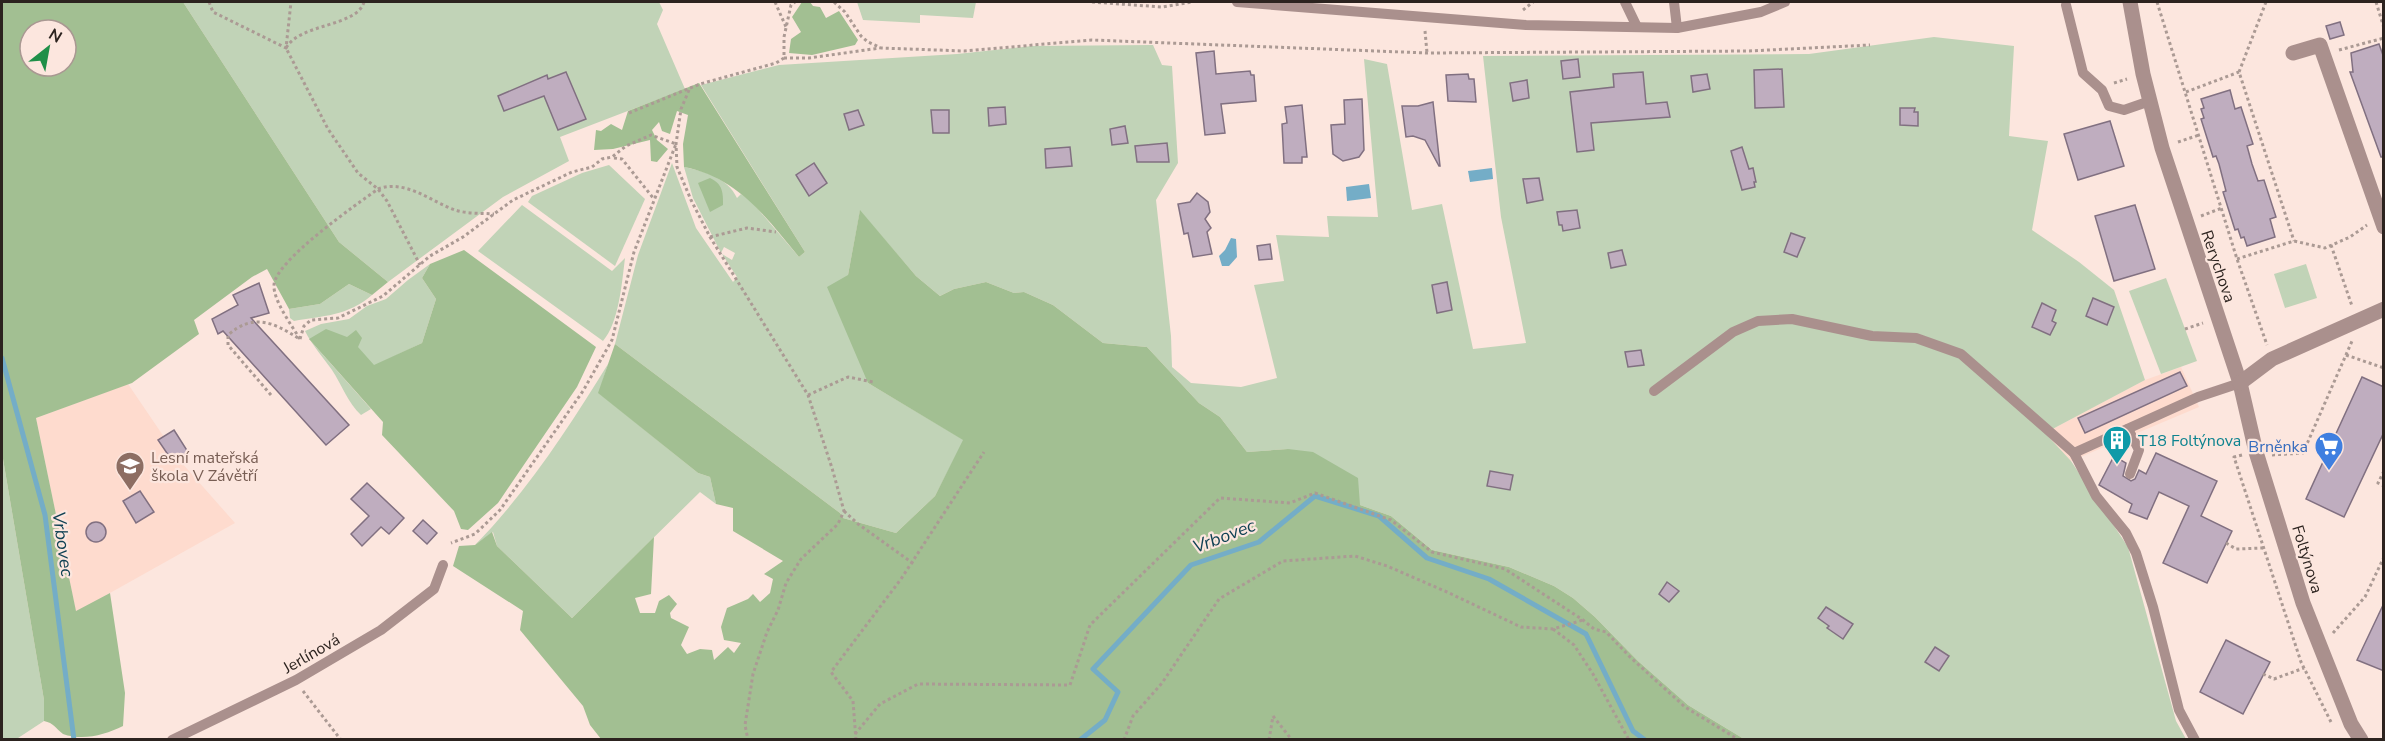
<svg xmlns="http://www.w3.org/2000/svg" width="2385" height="741" viewBox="0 0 2385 741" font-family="'Nunito Sans',sans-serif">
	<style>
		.built { fill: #fedbce }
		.green { fill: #c1d3b7 }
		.forest { fill: #a2bf92; fill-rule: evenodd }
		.water { fill: #74adc7 }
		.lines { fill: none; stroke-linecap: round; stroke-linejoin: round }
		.stream { stroke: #74adc7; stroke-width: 5 }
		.building { fill: #bfadbf; stroke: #817081; stroke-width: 1.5 }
		.path { stroke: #ab9a94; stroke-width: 3; stroke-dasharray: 3 3; stroke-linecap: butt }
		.service { stroke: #aa908d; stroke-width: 10 }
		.minor { stroke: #aa908d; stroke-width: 15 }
		.labels { text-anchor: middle; stroke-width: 4.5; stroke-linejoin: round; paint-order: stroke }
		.street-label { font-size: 16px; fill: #2c231f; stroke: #fce6de }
		.culture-label { font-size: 16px; fill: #0d838f; stroke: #fce6de; text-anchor: start }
		.shop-label { font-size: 16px; fill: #366cbe; stroke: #fce6de; text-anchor: end }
		.education-label { font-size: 16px; fill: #785e54; stroke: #fce6de; text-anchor: start }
		.water-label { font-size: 18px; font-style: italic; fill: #104254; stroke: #fce6de }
	</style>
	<rect width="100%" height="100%" fill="#fce6de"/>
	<g class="built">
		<path d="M2181,367L2199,407L2071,461L2045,433L2145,380Z"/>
		<path d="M128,384L181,462L235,523L76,612L36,418Z"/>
	</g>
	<g class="green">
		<path d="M183,2H659L663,10L657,24L685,89L560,137L569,161L503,197L388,282L339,242Z"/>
		<path d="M857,2H976L973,18L920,15V23L863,20Z"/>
		<path d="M1934,37L2014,46L2009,136L2048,141L2032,230L2079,262L2114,290L2145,380L2045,433L2071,461L2128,547L2176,721L2186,739H1744L1688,705L1638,661L1595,617L1573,598L1554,586L1509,567L1432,550L1391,516L1360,505L1288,449L1247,452L1220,417L1199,403L1147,347L1103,343L1053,305L1024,292L1014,293L986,282L954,289L940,296L916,276L860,211L848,275L868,383L964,440L935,496L896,533L843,518L840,513L615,344L638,255L672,163L696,228L733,282L737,277L722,254L732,260L735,253L724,247L721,253L693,198L684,167C704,171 728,178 737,198L741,194L751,201L799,257L805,252L701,85L779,65L957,54L1032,46L1153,45L1162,65L1172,66L1178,163L1156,200L1171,336L1172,367L1191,383L1241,387L1277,378L1254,285L1284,281L1276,235L1329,237L1327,216L1378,217L1364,59L1387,64L1412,210L1442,204L1473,349L1526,343L1501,217L1483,56L1809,54Z"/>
		<path d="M609,165L645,199L615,266L528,202L532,196L582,173Z"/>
		<path d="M522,205L612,271L625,258C622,282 619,323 603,341L478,251Z"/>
		<path d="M430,264L422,278L436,299L422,343L374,366L347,338L309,339L371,409L361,415C348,403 342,385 332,370C323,357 312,345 305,331L321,324L349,319L367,306L386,299L408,280Z"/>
		<path d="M2306,264L2317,298L2285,308L2274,274Z"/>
		<path d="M2166,278L2197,361L2161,374L2129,291Z"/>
		<path d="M349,284L372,295C348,316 322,316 294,321L290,318L289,309L320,304Z"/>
		<path d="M608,364L599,393L698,473L710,477L716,504L700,492L572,618L497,546L493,532L475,545C527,492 569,427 608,364Z"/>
		<path d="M2,453L44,700V721L15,740L2,739Z"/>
	</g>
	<g class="forest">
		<path d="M2,2H183L339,242L388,282L372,295L349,284L320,304L289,309L267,269L252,277L194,320L199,334L132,383L36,418L76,611L110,593L125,693L123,726C105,735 83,741 63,734C55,728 54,723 44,721V700L2,453ZM30,30H66V66H30Z"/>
		<path d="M802,2H810L813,6L820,7L826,18L839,11L858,40L855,45L812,55L789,53L791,39L801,32L792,17Z"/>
		<path d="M699,83L805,252L799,257C766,217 737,177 684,167L683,144L688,115L677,111L670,134L662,131L659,122L652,130L657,140L668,149L657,162L651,161L650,140L613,149L594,150L596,130L601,131L611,124L622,130L628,111Z"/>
		<path d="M710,178C723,184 723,193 723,205L710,212L698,183Z"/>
		<path d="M860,210L916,276L940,296L954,289L986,282L1014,293L1024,292L1053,305L1103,343L1147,347L1199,403L1220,417L1247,452L1288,449L1313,452L1358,478L1360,505L1391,516L1432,550L1509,567L1554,586L1573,598L1595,617L1638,661L1688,705L1744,739H601L590,725L583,706L520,630L523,611L453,566L459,546L475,545L492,532L497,546L572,618L654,537L651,594L635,598L640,613H655L659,601L669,595L677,604L670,613L671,618L689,627L681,645L687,654L700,649L712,650L714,660L728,647L734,653L741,643L724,640L721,627L727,608L748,599L753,594L760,602L770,593L773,579L764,574L783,561L733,531V508L716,504L710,477L698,473L598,393L615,344L840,513L843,518L896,533L935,496L963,440L868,383L827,287L848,275Z"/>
		<path d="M464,250L596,347L577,387L519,472L498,503L468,530L461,529L454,511L382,435L383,422L309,339L326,329L347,337L356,330L362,338L358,347L374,365L422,343L436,299L422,278L430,264Z"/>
	</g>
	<g class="water">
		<path d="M1492,168L1493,179L1470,182L1468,171Z"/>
		<path d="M1369,184L1371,198L1347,201L1346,187Z"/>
		<path d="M1231,238L1236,239L1237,257L1229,266H1222L1219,256L1225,250Z"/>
	</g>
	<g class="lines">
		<g class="stream">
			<path d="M2,358L45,515L74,740"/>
			<path d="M1080,740L1105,720L1118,692L1093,669L1191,565L1259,542L1315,496L1379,516L1427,558L1489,579L1586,634L1633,731L1645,740"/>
		</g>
	</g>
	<g class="building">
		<path d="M2340,22L2344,35L2330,39L2326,26Z"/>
		<path d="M2379,44L2384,58V157H2381L2350,72H2353L2351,53Z"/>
		<path d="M1214,51L1216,74L1250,71L1251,75H1254L1256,101L1221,104L1225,133L1205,135L1196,53Z"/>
		<path d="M1578,59L1580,77L1563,79L1561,61Z"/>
		<path d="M1782,69L1784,107L1755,108L1754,70Z"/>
		<path d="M566,72L586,119L558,130L544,96L504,111L498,96L547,75L548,79Z"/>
		<path d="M1643,72L1646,104L1667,102L1670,117L1591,123L1594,150L1577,152L1570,92L1614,87L1613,74Z"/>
		<path d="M1468,74L1469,79H1474L1476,102L1448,101L1446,75Z"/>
		<path d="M1707,74L1710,89L1693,92L1691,76Z"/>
		<path d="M1527,80L1529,98L1513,101L1510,83Z"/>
		<path d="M2230,90L2235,109L2241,107L2253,144L2247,146L2252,164L2258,181L2264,180L2276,217L2270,219L2275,237L2247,246L2244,237L2241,238L2238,229L2235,230L2223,192L2226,191L2219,164L2216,156L2213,157L2201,119L2204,118L2201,109L2204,108L2201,99Z"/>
		<path d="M1362,99L1364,150L1359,157L1343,161L1333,154L1331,125L1345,124L1344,100Z"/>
		<path d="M1433,102L1440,166H1439L1425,140L1413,136L1406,137L1402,106H1418Z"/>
		<path d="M1302,105L1307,157H1302V163H1284L1282,124L1287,123L1285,107Z"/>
		<path d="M1005,107L1006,124L989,126L988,108Z"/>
		<path d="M1900,108H1915L1914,112H1918V126L1900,125Z"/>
		<path d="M858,110L864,125L849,130L844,114Z"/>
		<path d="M931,110H949V133H933Z"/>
		<path d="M2110,121L2124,166L2078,180L2064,134Z"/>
		<path d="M1125,126L1128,143L1112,145L1110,129Z"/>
		<path d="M1167,143L1169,162H1137L1135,146Z"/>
		<path d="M1070,147L1072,166L1046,168L1045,149Z"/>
		<path d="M1742,147L1749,169L1753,168L1756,182H1754L1755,187L1742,190L1731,151Z"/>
		<path d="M814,163L827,183L809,196L796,175Z"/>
		<path d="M1539,178L1543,200L1527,203L1523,179Z"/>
		<path d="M1197,193L1208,202L1210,212L1205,219L1211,228L1207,232L1212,254L1193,257L1188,233L1184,234L1178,204L1190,202Z"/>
		<path d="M2135,205L2155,269L2114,281L2095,216Z"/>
		<path d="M1577,210L1580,228L1563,231L1562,225H1559L1557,212Z"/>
		<path d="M1791,233L1805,238L1797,257L1784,252Z"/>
		<path d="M1270,244L1272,259L1259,260L1257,246Z"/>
		<path d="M1622,250L1626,265L1611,268L1608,253Z"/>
		<path d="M1447,282L1452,310L1437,313L1432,285Z"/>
		<path d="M259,283L269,313L251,318L349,425L326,445L223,331L218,334L212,319L238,305L233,295Z"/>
		<path d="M2093,298L2114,307L2107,325L2086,316Z"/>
		<path d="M2042,303L2056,310L2052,321L2056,323L2050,335L2032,327Z"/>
		<path d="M1641,350L1644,365L1628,367L1625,352Z"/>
		<path d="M2180,372L2187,386L2085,433L2078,418Z"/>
		<path d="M2362,377L2384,387V432L2344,517L2306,499Z"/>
		<path d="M174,430L188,452L173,462L158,440Z"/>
		<path d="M2156,453L2217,481L2201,516L2232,531L2207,583L2163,563L2189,506L2159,492L2147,519L2129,512L2132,504L2099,485L2114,456L2126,463L2123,476L2131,481L2135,479L2139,470L2146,474Z"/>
		<path d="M1490,471L1513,475L1510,490L1487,486Z"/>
		<path d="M367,483L404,518L389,534L381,527L362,546L351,534L369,516L351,499Z"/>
		<path d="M140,491L154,512L136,523L123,501Z"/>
		<path d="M423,520L437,533L427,544L413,531Z"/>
		<circle cx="96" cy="532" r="10"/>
		<path d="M1667,582L1679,591L1669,602L1659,594Z"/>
		<path d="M2384,603V671L2357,660Z"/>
		<path d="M1826,607L1853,624L1843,639L1827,628L1829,626L1818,618Z"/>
		<path d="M2226,640L2270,662L2243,714L2200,692Z"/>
		<path d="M1935,647L1949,656L1939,671L1925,662Z"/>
	</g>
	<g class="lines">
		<g class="path">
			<path d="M209,2L213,12L286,48L291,2"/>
			<path d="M364,2C357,27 300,23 286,48L328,129L358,173L378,189L387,201L420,265"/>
			<path d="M775,2L786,27"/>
			<path d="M834,2L845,12L861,36L868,42L881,48L964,51L1092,40L1427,53L1749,51L1870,45"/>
			<path d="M1092,2L1162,7L1192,2"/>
			<path d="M2157,2L2237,259L2267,345"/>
			<path d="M2266,2L2239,72L2294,241"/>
			<path d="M2376,2L2384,28"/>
			<path d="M1523,10L1533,2"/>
			<path d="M1425,31L1427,53"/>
			<path d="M2339,50L2384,38"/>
			<path d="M784,58H809L880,48"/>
			<path d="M2114,83L2127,79"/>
			<path d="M689,90L681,109L676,144L677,167L691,200L710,237L808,395L832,468L844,511L838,524L801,559L786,583L778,610L767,632L753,674L745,725L748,740"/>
			<path d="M2186,92L2239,72"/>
			<path d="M629,113L700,84L776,63L784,58V37L791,5L795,2"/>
			<path d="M2178,142L2199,135"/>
			<path d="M614,158L622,159L654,199"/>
			<path d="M2201,216L2222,208"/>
			<path d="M710,237L747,228L776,232"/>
			<path d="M2331,245L2352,306"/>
			<path d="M2237,259L2294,241L2325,248L2350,237L2367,225"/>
			<path d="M2185,329L2203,323"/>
			<path d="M300,339L304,326L311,320L338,318L383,296L430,256L463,237L513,200L572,172L592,167L602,159L612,157L626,146L651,135L676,144L634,252L612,340L583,391L500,510L475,534L451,543"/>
			<path d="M300,339C292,326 273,300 274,285C275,261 357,204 378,189C405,179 430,201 455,210C467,214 481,213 494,214"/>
			<path d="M2346,355L2384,368"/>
			<path d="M271,395L228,345V335C253,313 273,322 298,338"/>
			<path d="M808,395L848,377L873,382"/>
			<path d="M2242,455L2234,457L2301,662L2331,722"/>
			<path d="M2272,455L2303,453L2352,341"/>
			<path d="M2384,471L2378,483L2384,486"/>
			<path d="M844,511L858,524L914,564"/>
			<path d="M2226,543L2236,549L2263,548"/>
			<path d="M1553,629L1574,645L1593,674L1629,740"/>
			<path d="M2333,633L2365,597L2384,557"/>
			<path d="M2263,674L2274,679L2304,668"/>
			<path d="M303,691L341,740"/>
			<path d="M1273,716L1292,740"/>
			<path d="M855,734L880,704L918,684L1070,685L1090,625L1220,498L1290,503L1315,493L1391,520L1432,552L1505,569L1583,620L1594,629L1606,632L1631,658L1685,707L1739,740"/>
			<path d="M856,740L853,701L831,672L901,579L984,452"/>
			<path d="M1124,740L1133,716L1162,683L1219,599L1283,561L1355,556L1387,566L1447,592L1521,627L1553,629L1583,620"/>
			<path d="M1269,740L1273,716"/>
		</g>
		<g class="service">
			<path d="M1237,2L1526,25L1677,28L1761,12L1785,2"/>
			<path d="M1625,2L1637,27"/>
			<path d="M1674,2L1677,28"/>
			<path d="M2066,5L2083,73L2102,90L2109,106L2124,110L2150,101"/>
			<path d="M1654,391L1733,332L1758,321L1792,319L1872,336L1916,338L1961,354L2074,453"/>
			<path d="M2128,429L2139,450L2130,474"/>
			<path d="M172,740L296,680L381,630L434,589L443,565"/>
			<path d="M2195,740L2179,710L2153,607L2136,553L2126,533L2096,496L2074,453L2198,397L2240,383"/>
		</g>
		<g class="minor">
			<path d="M2130,2L2143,74L2162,148L2240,383L2256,452L2303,603L2351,724L2361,740"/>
			<path d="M2293,53L2320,45L2384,227"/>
			<path d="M2240,383L2272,359L2384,309"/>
		</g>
	</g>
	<defs>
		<g id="building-pin" transform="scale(1.5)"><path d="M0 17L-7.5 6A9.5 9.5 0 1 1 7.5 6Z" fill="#0f9aa8" stroke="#fce6de"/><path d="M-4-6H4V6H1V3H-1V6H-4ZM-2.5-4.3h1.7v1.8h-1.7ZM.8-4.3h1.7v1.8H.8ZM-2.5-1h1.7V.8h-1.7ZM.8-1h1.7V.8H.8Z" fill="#fff"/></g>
		<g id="supermarket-pin" transform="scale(1.5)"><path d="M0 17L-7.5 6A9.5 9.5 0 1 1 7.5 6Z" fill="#3f7fe0" stroke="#fce6de"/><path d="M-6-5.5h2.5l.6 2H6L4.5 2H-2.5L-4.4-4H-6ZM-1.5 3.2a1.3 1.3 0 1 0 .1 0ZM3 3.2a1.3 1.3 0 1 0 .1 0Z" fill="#fff"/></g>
		<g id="school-pin" transform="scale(1.5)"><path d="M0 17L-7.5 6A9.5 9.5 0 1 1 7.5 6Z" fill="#8d6e63" stroke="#fce6de"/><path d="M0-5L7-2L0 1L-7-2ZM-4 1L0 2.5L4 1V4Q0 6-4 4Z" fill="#fff"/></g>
	</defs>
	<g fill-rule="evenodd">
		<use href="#building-pin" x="2117" y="440"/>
		<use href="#supermarket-pin" x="2329" y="446"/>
		<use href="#school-pin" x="130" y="466"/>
	</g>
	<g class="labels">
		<g class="street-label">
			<text transform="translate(2219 266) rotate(71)" y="6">Rerychova</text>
			<text transform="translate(2308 559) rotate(73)" y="6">Foltýnova</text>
			<text transform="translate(311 653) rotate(-30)" y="6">Jerlínová</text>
		</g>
		<g class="culture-label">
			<text x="2138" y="446">T18 Foltýnova</text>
		</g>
		<g class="shop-label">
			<text x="2308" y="452">Brněnka</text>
		</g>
		<g class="education-label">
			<text x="151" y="463">Lesní mateřská<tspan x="151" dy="18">škola V Závětří</tspan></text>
		</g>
		<g class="water-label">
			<text transform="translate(1224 536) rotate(-21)" y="6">Vrbovec</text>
			<text transform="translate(63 544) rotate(82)" y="6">Vrbovec</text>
		</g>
	</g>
	<rect width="2385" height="741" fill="none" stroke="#2c231f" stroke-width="6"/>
	<g transform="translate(48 48) rotate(31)"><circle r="28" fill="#fce6de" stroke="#a99892" stroke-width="1.5"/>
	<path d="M0-4.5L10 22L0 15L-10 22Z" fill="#1f8f48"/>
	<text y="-9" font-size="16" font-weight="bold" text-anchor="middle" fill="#2c231f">N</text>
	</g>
</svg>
